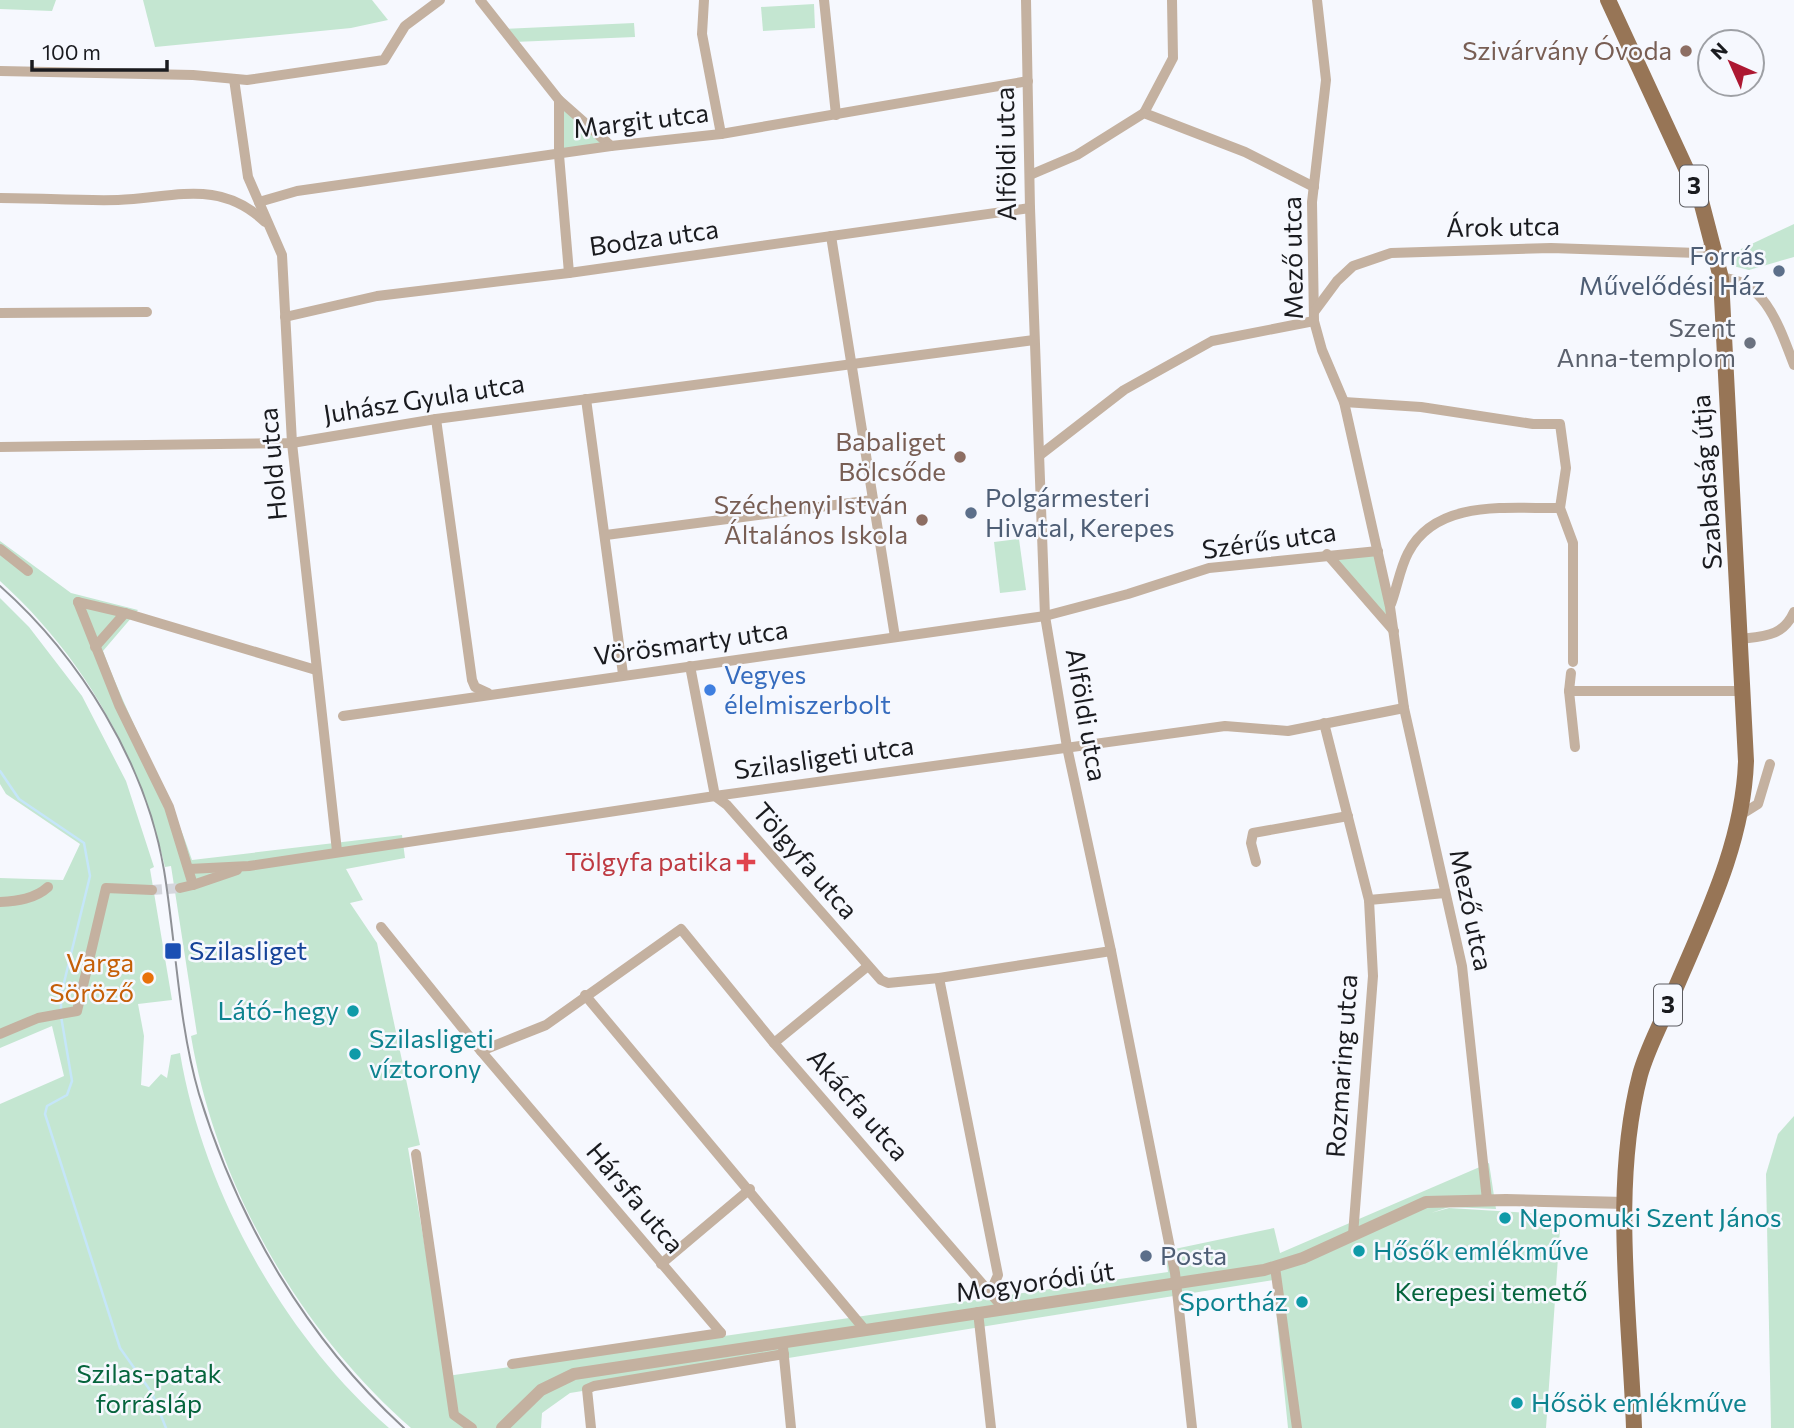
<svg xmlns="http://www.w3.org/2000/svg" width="1794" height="1428" viewBox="0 0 1794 1428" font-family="Commissioner,sans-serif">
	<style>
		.green { fill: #c4e6d1 }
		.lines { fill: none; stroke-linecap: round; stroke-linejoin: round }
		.stream { stroke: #c5e6f9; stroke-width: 2.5 }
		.minor-tunnel { stroke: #d5d7dd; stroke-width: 10; stroke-dasharray: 10 5; stroke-linecap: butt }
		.minor { stroke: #c4b1a0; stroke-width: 10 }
		.tertiary { stroke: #c4b1a0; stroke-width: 12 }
		.primary { stroke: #977556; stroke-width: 16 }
		.tram { stroke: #8f9196; stroke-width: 2 }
		.education-dot { fill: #8d6e63; stroke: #f6f8fe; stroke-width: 2.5 }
		.service-dot { fill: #5c6f8a; stroke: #f6f8fe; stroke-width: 2.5 }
		.worship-dot { fill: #6b7280; stroke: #f6f8fe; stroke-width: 2.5 }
		.shop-dot { fill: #3f7fe0; stroke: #f6f8fe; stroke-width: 2.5 }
		.health-dot { fill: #e0444e; stroke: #f6f8fe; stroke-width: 2.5 }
		.transit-dot { fill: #1a4fb4; stroke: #f6f8fe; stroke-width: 2.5 }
		.food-dot { fill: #e8710a; stroke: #f6f8fe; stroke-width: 2.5 }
		.culture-dot { fill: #0f9aa8; stroke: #f6f8fe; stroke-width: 2.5 }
		.labels { text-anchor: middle; stroke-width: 5; stroke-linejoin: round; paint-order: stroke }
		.shield { fill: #f6f8fe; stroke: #5c5d62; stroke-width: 2 }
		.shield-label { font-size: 24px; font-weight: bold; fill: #1a1b1f }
		.education-label { font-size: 26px; fill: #785e54; stroke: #f6f8fe; text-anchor: end }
		.street-label { font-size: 26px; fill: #1a1b1f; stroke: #f6f8fe }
		.service-label { font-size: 26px; fill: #4e5e75; stroke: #f6f8fe; text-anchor: start }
		.worship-label { font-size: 26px; fill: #5b616d; stroke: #f6f8fe; text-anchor: end }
		.shop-label { font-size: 26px; fill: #366cbe; stroke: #f6f8fe; text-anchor: start }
		.health-label { font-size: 26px; fill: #be3a42; stroke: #f6f8fe; text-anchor: end }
		.transit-label { font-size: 26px; fill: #164399; stroke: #f6f8fe; text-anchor: start }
		.food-label { font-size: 26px; fill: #c56008; stroke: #f6f8fe; text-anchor: end }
		.culture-label { font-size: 26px; fill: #0d838f; stroke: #f6f8fe; text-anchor: start }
		.park-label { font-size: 26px; fill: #05643c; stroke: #f6f8fe }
	</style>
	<rect width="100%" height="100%" fill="#f6f8fe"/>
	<g class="green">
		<path d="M0,0H56L52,11L0,9Z"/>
		<path d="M143,0H372L388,20L351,28L155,47Z"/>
		<path d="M814,4L815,28L763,31L761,7Z"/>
		<path d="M634,23L635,37L514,42L503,29Z"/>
		<path d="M559,100L611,146L559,155Z"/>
		<path d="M1794,224V257L1749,270L1733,266L1741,249Z"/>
		<path d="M1019,539L1026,590L1000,593L994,542Z"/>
		<path d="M0,541L71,593L138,610L103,651C129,722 168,788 192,860L402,835L405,858L346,869L363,900L350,903L377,943L420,1145L408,1148L447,1376L1168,1272L1165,1251L1274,1228L1280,1253L1489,1163L1496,1209L1449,1207L1431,1213L1449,1208L1561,1215L1546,1428H1288L1273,1280L570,1393L542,1413L541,1428H411C298,1329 216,1185 191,1036L197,1034L171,866L165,867C139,756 85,658 0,581Z"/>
		<path d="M1378,551L1394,631L1327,554Z"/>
		<path d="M0,598L29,627L82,696L126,781L154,867L150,869L172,1000L138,1004L144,1036L141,1085L149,1087L161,1074L167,1078L171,1055L180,1053C203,1191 284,1336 389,1428H0V1104L64,1076L52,1026L0,1048V878L63,880L80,844L6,794L0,784Z"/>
		<path d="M1794,1116V1428H1771L1766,1174L1778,1134Z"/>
	</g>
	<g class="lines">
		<g class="stream">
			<path d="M0,771L19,799L84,843L90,876L61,995V1009"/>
			<path d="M61,1016L72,1081L67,1095L47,1106L45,1114L120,1348L152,1393L166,1428"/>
		</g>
		<path class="minor-tunnel" d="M152,890L180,888"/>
		<g class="minor">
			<path d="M480,0L559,100V155L569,273"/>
			<path d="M704,0L702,34L721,134"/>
			<path d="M824,0L836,115"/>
			<path d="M1026,0L1030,208L1045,616L1067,747L1111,951L1175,1273L1192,1428"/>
			<path d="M1317,0L1326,80L1312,202L1314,321L1322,350L1344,402L1390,607L1404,708L1462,966L1487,1200"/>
			<path d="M0,71L193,75L247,80L384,60L405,26L440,0"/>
			<path d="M234,79L248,177L282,255L292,443L337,851"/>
			<path d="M559,100L611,146"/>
			<path d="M1144,113L1173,58L1172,0"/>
			<path d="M1030,175L1077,155L1144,113L1245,152L1314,187"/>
			<path d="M0,198C39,198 79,201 118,200C173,198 220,178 265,222"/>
			<path d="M259,202L297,191L611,146L721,134L1028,81"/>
			<path d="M831,236L895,637"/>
			<path d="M1721,278C1765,279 1780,329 1794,365"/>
			<path d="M1314,312L1337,281L1353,266L1391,253L1551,248L1698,253L1714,244"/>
			<path d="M0,313L147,312"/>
			<path d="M285,317L377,296L569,273L1030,208"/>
			<path d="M586,399L623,674"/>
			<path d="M1344,402L1421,407L1533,424H1560L1566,468L1560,508L1573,543V662"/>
			<path d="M436,419L472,680L475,687L488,693"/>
			<path d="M0,447L292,443L436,419L1034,340"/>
			<path d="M1040,455L1124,390L1212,341L1314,321"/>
			<path d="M606,535L873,500"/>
			<path d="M0,549L28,571"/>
			<path d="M1327,554L1394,631"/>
			<path d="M78,602L119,705L169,807L193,885L180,888"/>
			<path d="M78,602L125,613L316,670"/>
			<path d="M1391,604C1397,588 1400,568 1408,553C1436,498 1510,509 1560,508"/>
			<path d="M1741,639C1766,636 1783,636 1794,612"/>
			<path d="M95,647L125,613"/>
			<path d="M690,666L715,796L727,805L881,980L888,983L939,978L1111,951"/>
			<path d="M1571,673L1569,691L1575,747"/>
			<path d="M1569,691H1744"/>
			<path d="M343,716L1045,616L1128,594L1209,568L1378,551"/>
			<path d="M1324,723L1369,900L1373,976L1353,1235"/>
			<path d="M1742,814L1758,804L1770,764"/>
			<path d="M1256,862L1251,843L1253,833L1348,816"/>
			<path d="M189,869L249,866L715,796L1225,726L1288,731L1404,708"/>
			<path d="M193,885L237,870"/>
			<path d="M1369,900L1445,893"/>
			<path d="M0,902C17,901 35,899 48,887"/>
			<path d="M381,927L481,1051L721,1333"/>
			<path d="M939,978L998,1275L990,1293"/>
			<path d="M585,995L865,1330"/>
			<path d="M0,1034L38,1018L77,1011L106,888L152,890"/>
			<path d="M774,1043L868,966"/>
			<path d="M481,1051L546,1025L681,929L774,1043L1004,1309"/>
			<path d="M416,1154L454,1415L472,1428"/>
			<path d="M661,1264L750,1189"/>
			<path d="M1275,1267L1297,1428"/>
			<path d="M978,1312L991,1428"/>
			<path d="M783,1347L791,1428"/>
			<path d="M512,1364L721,1333"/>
			<path d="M591,1428L587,1389L594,1386L784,1354"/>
		</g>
		<path class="tertiary" d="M502,1428L541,1390L574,1374L1264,1270L1303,1258L1426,1202L1506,1200L1625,1203"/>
		<path class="primary" d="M1608,0L1701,201L1721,278L1746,761C1743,850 1699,930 1666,1011C1657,1032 1646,1053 1640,1075C1611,1187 1630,1313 1634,1428"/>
		<path class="tram" d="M0,586C80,657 146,763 164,870C176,943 178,1022 199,1094C238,1221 306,1338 404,1428"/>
	</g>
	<g class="education-dot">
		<circle cx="1686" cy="51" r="7"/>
		<circle cx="960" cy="457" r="7"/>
		<circle cx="922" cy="520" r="7"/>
	</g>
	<g class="service-dot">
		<circle cx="1779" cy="271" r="7"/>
		<circle cx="971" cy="513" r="7"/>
		<circle cx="1146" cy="1256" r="7"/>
	</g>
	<circle class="worship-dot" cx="1750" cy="343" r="7"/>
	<circle class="shop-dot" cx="710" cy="690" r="7"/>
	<path class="health-dot" d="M742.5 851.5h7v7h7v7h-7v7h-7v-7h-7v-7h7z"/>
	<rect class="transit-dot" x="164" y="942" width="18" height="18" rx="3.5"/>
	<circle class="food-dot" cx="148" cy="978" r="7"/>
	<g class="culture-dot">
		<circle cx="353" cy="1011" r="7"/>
		<circle cx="355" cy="1054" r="7"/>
		<circle cx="1505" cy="1218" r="7"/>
		<circle cx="1359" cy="1251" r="7"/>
		<circle cx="1302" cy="1302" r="7"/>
		<circle cx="1517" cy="1403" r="7"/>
	</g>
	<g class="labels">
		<g class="shield">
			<rect x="1680" y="165.5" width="28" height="41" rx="5"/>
			<rect x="1654" y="984.5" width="28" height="41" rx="5"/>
		</g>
		<g class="shield-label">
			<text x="1694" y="194">3</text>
			<text x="1668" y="1013">3</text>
		</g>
		<g class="education-label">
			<text x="1672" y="60">Szivárvány Óvoda</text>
			<text x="946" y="451">Babaliget<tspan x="946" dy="30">Bölcsőde</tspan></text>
			<text x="908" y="514">Széchenyi István<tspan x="908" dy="30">Általános Iskola</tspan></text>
		</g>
		<g class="street-label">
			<text transform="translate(641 121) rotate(-7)" y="9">Margit utca</text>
			<text transform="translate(1006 154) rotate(-91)" y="9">Alföldi utca</text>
			<text transform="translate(1503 227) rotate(-1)" y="9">Árok utca</text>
			<text transform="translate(654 238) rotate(-8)" y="9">Bodza utca</text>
			<text transform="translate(1293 258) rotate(-91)" y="9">Mező utca</text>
			<text transform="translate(424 399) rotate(-9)" y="9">Juhász Gyula utca</text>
			<text transform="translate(273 464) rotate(-95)" y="9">Hold utca</text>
			<text transform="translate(1707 482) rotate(-94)" y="9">Szabadság útja</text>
			<text transform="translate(1269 541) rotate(-8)" y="9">Szérűs utca</text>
			<text transform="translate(691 643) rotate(-8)" y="9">Vörösmarty utca</text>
			<text transform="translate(1086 715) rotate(80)" y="9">Alföldi utca</text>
			<text transform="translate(824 758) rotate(-8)" y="9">Szilasligeti utca</text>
			<text transform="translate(805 861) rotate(49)" y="9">Tölgyfa utca</text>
			<text transform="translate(1471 910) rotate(78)" y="9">Mező utca</text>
			<text transform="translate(1342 1066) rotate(-86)" y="9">Rozmaring utca</text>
			<text transform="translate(858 1105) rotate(49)" y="9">Akácfa utca</text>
			<text transform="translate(635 1198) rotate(50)" y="9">Hársfa utca</text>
			<text transform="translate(1035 1282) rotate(-8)" y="9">Mogyoródi út</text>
		</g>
		<g class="service-label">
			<text x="1765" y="265" text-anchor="end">Forrás<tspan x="1765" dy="30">Művelődési Ház</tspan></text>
			<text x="985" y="507">Polgármesteri<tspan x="985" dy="30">Hivatal, Kerepes</tspan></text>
			<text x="1160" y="1265">Posta</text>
		</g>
		<g class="worship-label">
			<text x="1736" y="337">Szent<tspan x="1736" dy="30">Anna-templom</tspan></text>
		</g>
		<g class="shop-label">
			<text x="724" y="684">Vegyes<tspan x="724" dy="30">élelmiszerbolt</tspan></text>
		</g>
		<g class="health-label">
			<text x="732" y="871">Tölgyfa patika</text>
		</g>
		<g class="transit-label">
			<text x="189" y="960">Szilasliget</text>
		</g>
		<g class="food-label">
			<text x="134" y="972">Varga<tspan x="134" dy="30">Söröző</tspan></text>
		</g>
		<g class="culture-label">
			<text x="339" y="1020" text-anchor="end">Látó-hegy</text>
			<text x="369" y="1048">Szilasligeti<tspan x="369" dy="30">víztorony</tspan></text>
			<text x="1519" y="1227">Nepomuki Szent János</text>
			<text x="1373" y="1260">Hősők emlékműve</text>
			<text x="1288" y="1311" text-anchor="end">Sportház</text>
			<text x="1531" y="1412">Hősök emlékműve</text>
		</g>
		<g class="park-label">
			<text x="1491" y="1301">Kerepesi temető</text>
			<text x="149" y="1383">Szilas-patak<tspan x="149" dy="30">forrásláp</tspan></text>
		</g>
	</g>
	<g transform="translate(1731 63) rotate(315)"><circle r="33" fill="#f6f8fe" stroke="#9ea0a5" stroke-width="2"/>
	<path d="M0-5L12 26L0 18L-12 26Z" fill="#ad1832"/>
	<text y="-10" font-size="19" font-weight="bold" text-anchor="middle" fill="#1a1b1f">N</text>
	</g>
	<path d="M32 60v10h135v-10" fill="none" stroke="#1a1b1f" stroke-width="3.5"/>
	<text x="42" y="60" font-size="21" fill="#1a1b1f" stroke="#f6f8fe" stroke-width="5" paint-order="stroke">100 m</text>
</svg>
